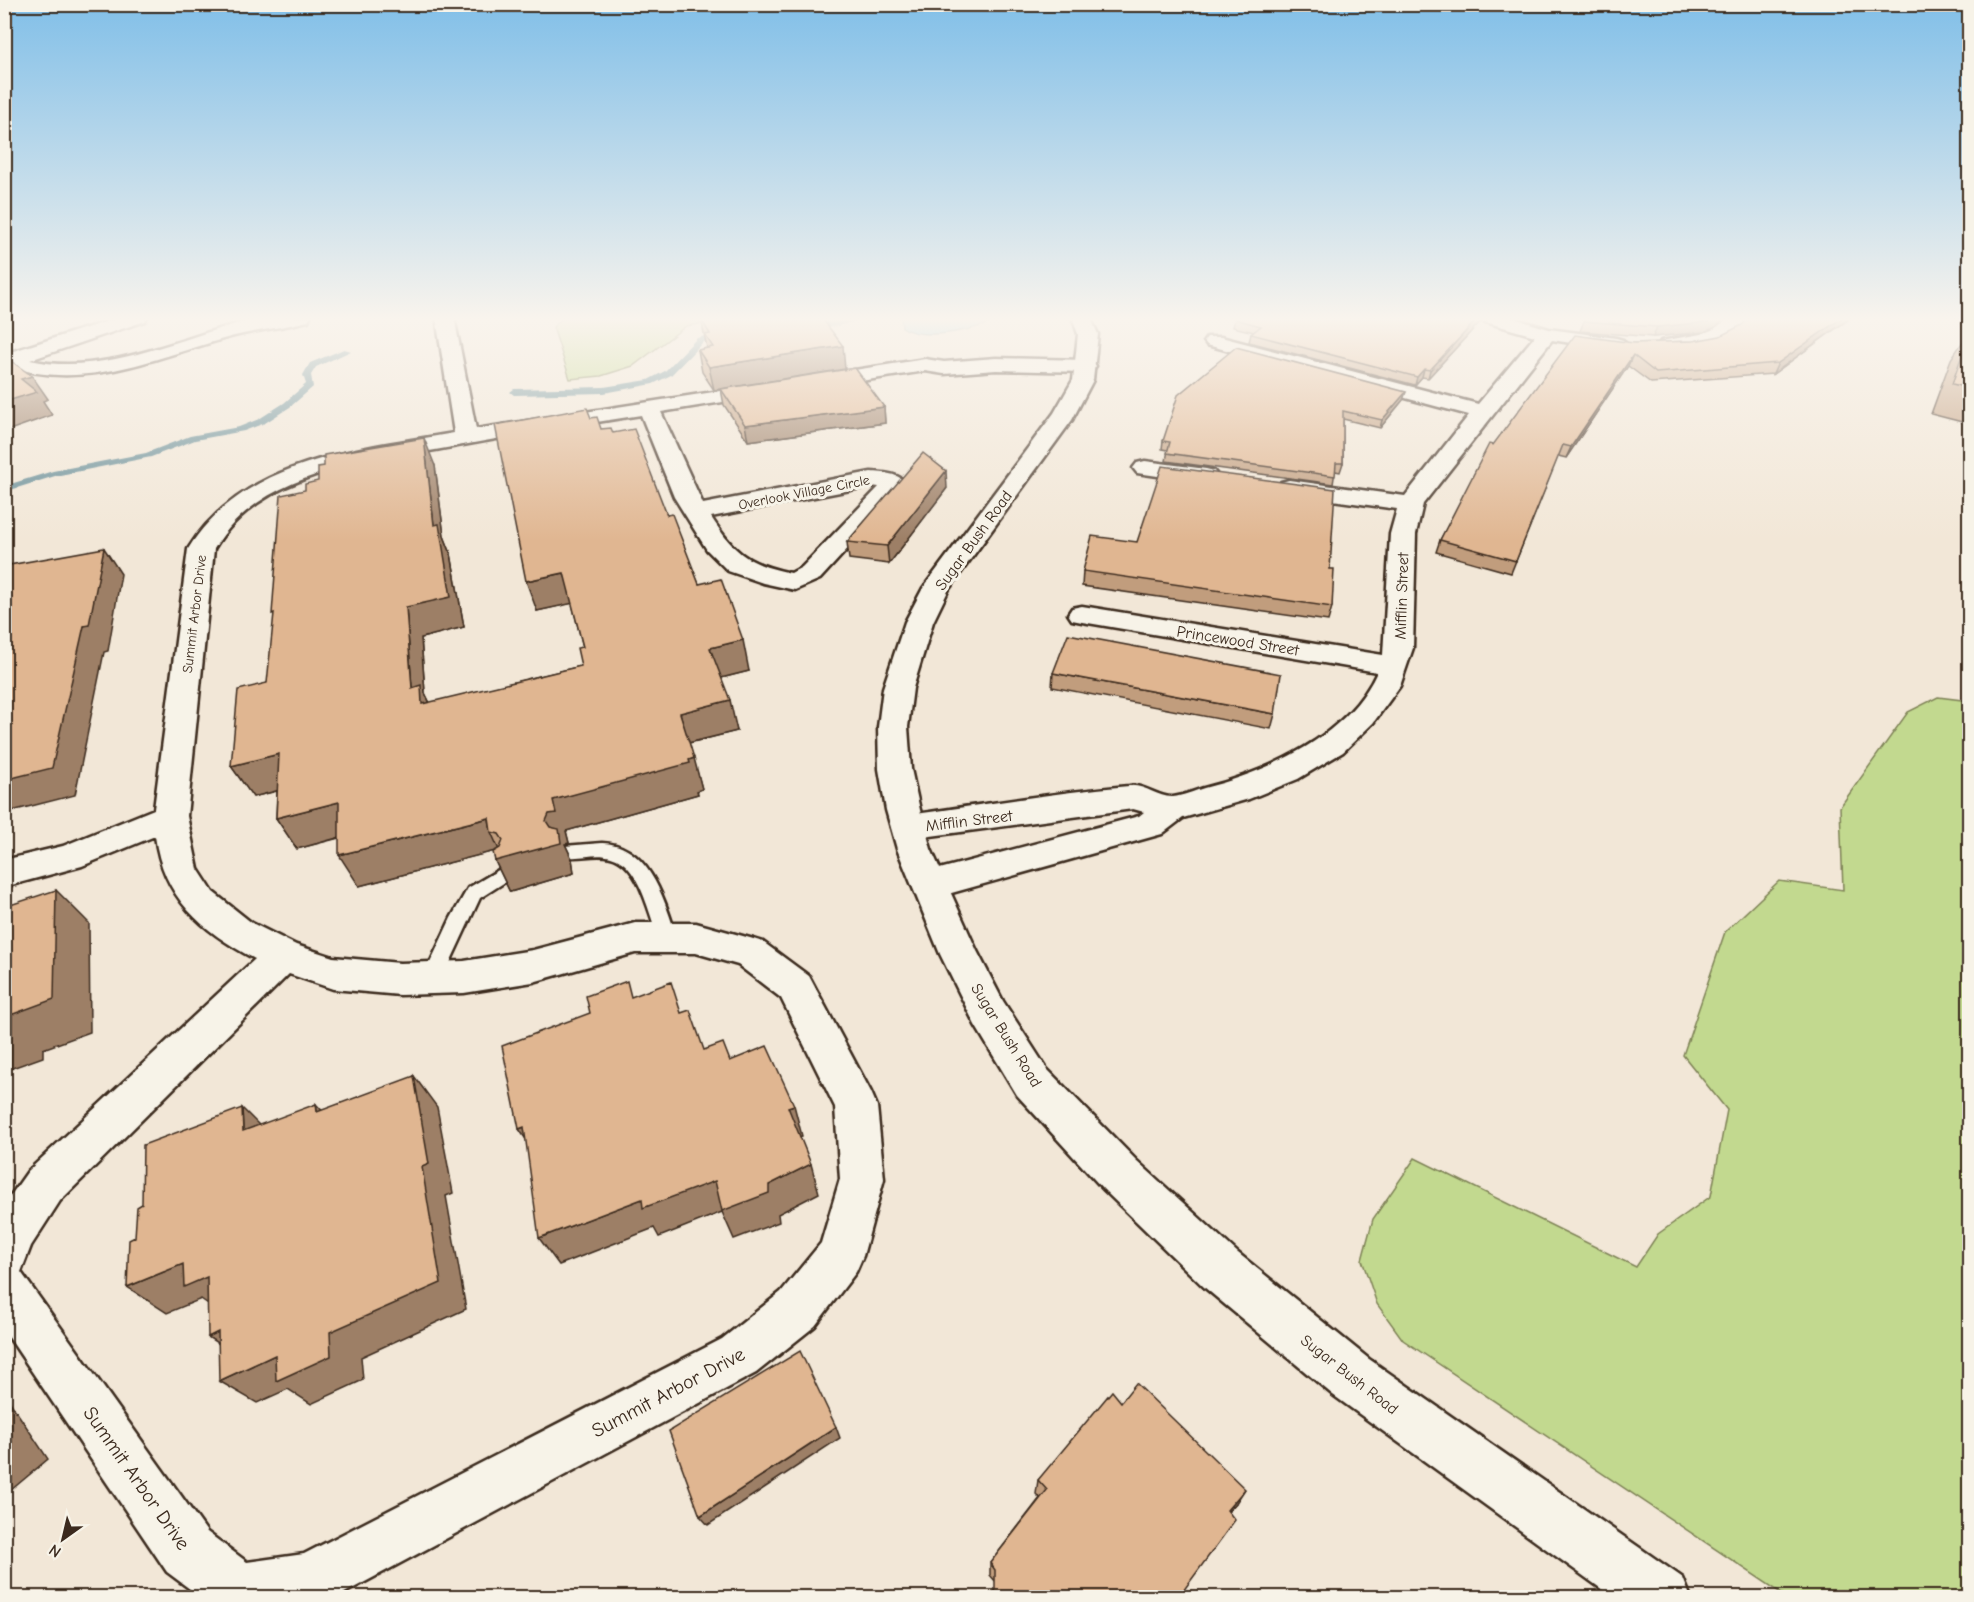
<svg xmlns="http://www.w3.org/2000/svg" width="1974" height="1602" viewBox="0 0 1974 1602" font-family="'Comic Neue',sans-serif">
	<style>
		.green { fill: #c2d98f; stroke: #7e8256; stroke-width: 1.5 }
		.water { fill: #87d0e8; stroke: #698e97; stroke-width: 1.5 }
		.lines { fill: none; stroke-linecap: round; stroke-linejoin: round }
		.stream { fill: #698e97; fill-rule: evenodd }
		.service-casing { stroke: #3b2a1e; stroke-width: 5 }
		.minor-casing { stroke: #3b2a1e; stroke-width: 5 }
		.tertiary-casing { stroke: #3b2a1e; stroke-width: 5 }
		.service { fill: #f7f3e8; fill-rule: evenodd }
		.minor { fill: #f7f3e8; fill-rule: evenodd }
		.tertiary { fill: #f7f3e8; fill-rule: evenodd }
		.wall { fill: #c19d7d; stroke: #3b2a1e; stroke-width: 1.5 }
		.shaded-wall { fill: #9d7f66; stroke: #3b2a1e; stroke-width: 1.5 }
		.building { fill: #e0b691; stroke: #3b2a1e; stroke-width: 1.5 }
		.labels { text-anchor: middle; stroke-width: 6; stroke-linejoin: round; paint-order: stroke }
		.far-street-label { font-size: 14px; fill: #3b2a1e; stroke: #f7f3e8 }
		.street-label { font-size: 16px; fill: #3b2a1e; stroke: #f7f3e8 }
		.near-street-label { font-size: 20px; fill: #3b2a1e; stroke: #f7f3e8 }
	</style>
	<rect width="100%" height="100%" fill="#f2e7d7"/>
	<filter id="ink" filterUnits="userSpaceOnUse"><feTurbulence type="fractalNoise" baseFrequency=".0167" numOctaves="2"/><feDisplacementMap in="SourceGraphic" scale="12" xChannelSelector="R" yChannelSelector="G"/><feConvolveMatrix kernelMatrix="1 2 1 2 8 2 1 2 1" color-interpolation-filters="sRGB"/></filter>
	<g filter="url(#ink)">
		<g class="green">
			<path d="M564,317H745L686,326L633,366L601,376L570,379L553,327Z"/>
			<path d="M1938,697L1970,701L1969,1597H1787L1403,1340L1377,1304L1362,1260L1373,1219L1415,1158L1636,1267L1658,1234L1711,1196L1727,1110L1683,1055L1725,932L1779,881L1843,890L1840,807L1908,712Z"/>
		</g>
		<path class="water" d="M904,317H1002C981,330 923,342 902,327L901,319Z"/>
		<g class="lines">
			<g class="stream">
				<path d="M850,317H863C849,325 819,332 805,324L809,322H834Z"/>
				<path d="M721,332H724V336L703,342L671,375L653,384L604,393L514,395L510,392L514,389L604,387L648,380L665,371L697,338Z"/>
				<path d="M344,349L351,351L316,367L311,375L313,387L290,407L265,423L244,431L195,440L151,457L55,476L4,492V486L53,471L146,453L190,436L239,427L259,419L284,403L306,384L303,375L310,363Z"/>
			</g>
			<g class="service-casing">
				<g id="service">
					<path d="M602,843C649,844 665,901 677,938L675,943L668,945L661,943C649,919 642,865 611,857C595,852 579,860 564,856L561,851L564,846Z"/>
					<path d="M507,865L513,867L516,872L513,877L480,898L440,984L433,986L426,984L423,978L451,918L468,888Z"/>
				</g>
			</g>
			<g class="minor-casing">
				<g id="minor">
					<path d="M121,317H147L145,321L30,360C104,377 180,337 251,320L267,317H310L308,321C279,328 251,331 223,339C152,359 78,393 4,364V354Z"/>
					<path d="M436,317H454L476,429L765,384L772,386L775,390L772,394L661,412L703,504L871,472C884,473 899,473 907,484L820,579L795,590L763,583L728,571L707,550L674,497L641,415C578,425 515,435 452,447C370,462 261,469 214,549L187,816L198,869L213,892L252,923L296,945L333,957L400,963L464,961L533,950L635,923H696L750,938L763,942L809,976L871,1092L877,1106L884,1179L863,1256L856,1272L815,1326L756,1373L335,1598H202L167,1572L4,1330V1205L28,1171L255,959C202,931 163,898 155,836L82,866L4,887V860L63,846L154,809L188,549C245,458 358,450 454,433ZM871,486L879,487L802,567L791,573C748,564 735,554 711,517ZM635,953H696L738,965L781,998L835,1107L840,1179L821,1243L781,1292L722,1339L304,1554L247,1562L207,1532L21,1272L31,1246L60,1201L289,974L333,989L400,995L464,993L533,982Z"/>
					<path d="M1480,317H1510L1549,329L1616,338L1623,340L1626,344L1623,348L1616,350L1552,340L1423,504L1416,534L1413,648L1400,686L1373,723L1343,752L1298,779L1249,799L1183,818L1162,834L930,899L917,895L912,885L917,875L1139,816L1144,812L1133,809L908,839L896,836L891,827L896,818L908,815C982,805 1056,792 1129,786C1144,784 1159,798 1173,797C1183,796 1194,791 1204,788C1269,771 1347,737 1377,672L1082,622L1072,620L1068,614L1072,608L1082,606L1383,655L1390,534L1397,509L1289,494L1281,492L1277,487L1281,482L1289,480L1405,496L1469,415L1207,345L1204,341L1207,337H1221L1478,404L1535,336L1482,321Z"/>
					<path d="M1732,317H1753C1735,343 1697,348 1668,351L1661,349L1658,345L1661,341L1701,334Z"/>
					<path d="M996,358L1086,360L1093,362L1096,366L1093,370L1086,372L996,370L944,374L925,371L816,388L809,386L806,382L809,378L816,376L925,359L944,362Z"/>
					<path d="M1145,461L1206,469L1214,471L1218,476L1214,481L1206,483L1137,473L1133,468L1137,463Z"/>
				</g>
			</g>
			<g class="tertiary-casing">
				<path id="tertiary" d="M1072,317H1090L1098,334L1093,380L1072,420L949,589L933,622L913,688L908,727L911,769L920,810L931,849L977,951L1003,1001L1047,1069L1136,1160L1238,1253L1369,1359L1683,1578L1691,1598H1614L1333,1395L1204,1287L1104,1190L1017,1095L975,1025L940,954L897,849L886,810L879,769L878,727L883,688L905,622L923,588L1054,413L1073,380L1078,334Z"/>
			</g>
			<use href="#service" class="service"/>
			<use href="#minor" class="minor"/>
			<use href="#tertiary" class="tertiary"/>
		</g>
		<g class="wall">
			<path d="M701,319L845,369L714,390L702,372L698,350L707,348Z"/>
			<path d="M1235,319L1480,322L1428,378L1422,377L1415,385L1249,342L1251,334L1254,332L1233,327Z"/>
			<path d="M1848,320L1773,374L1651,383L1628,366L1566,458L1558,456L1511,573L1436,552L1440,540L1493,445L1634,343L1693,341Z"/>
			<path d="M1584,321L1714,328L1704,332L1653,337L1580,331Z"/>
			<path d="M1970,331V424L1931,414L1951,359Z"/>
			<path d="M721,389L884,407L885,423L748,441L724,405Z"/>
			<path d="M1403,400L1380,428L1343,419V463L1340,472L1335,471L1333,484L1166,461L1168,450L1162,449L1163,441Z"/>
			<path d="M591,418L601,429L613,433L667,515L699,584L749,671L721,678L737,731L689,743L702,789L697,791L698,794L566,831L569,843L565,844L572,859L574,873L510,892L495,861L494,851L359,886L339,838L297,849L276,818L277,791L253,797L231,766L267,683L435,466L444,536L451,554L464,627L421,638L425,693L430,703L581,666L583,647L572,603L537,611Z"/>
			<path d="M947,488L889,564L849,559L847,542Z"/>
			<path d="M1137,542L1330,569L1332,607L1328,621L1082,586L1083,571Z"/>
			<path d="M1053,673L1275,714L1271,729L1052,687Z"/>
			<path d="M1121,1402L1236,1503L1228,1512L995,1581L990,1575V1563L1040,1498L1036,1494L1038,1480Z"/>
		</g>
		<g class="shaded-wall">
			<path d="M1479,317H1481L1480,322L1428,378L1430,370Z"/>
			<path d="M1720,317H1729L1714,328L1704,332L1653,337L1657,327Z"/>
			<path d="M1843,317H1851L1773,374L1778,363Z"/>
			<path d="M843,346L845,369L714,390L709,367Z"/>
			<path d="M1633,355L1628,366L1566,458L1571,447Z"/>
			<path d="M1424,369L1422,377L1415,385L1417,377Z"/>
			<path d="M32,376L48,399L43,401L52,415L4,432V402L21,379Z"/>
			<path d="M1406,392L1403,400L1380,428L1382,420Z"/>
			<path d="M884,407L885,423L748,441L745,425Z"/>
			<path d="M424,438L435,466L444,536L451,554L464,627L421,638L425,693L436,716L438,735L412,688L406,607L434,525Z"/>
			<path d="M946,471L947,488L889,564L887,546Z"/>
			<path d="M104,548L121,574L108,651L104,652L75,795L4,813V780L84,626Z"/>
			<path d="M564,573L574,603L537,611L526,581Z"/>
			<path d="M743,640L749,671L717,679L710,648Z"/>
			<path d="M730,700L737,731L688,743L680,713Z"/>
			<path d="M279,754L299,785L253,797L231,766Z"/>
			<path d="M694,758L702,789L697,791L698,794L566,831L569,843L565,844L572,859L574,873L510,892L495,861L553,800Z"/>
			<path d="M339,802L359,832L297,849L276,818Z"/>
			<path d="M489,818L491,832L499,850L359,886L339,855Z"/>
			<path d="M56,890L89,923L90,1032L43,1049V1057L4,1071L5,1017Z"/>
			<path d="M414,1076L437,1107L453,1193L446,1196L466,1309L361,1357L363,1380L311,1404L288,1389L257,1403L219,1381L275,1355L330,1332L422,1167Z"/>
			<path d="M316,1104L344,1134L317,1112Z"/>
			<path d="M794,1105L802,1136L796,1138L788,1107Z"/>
			<path d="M242,1108L273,1139L243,1131Z"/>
			<path d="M524,1127L539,1159L519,1129Z"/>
			<path d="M811,1164L819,1193L778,1214L779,1222L734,1239L722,1212L659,1237L654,1228L559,1265L539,1238L642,1199L715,1181L769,1185Z"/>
			<path d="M183,1264L207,1277L221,1313L201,1299L167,1313L127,1287Z"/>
			<path d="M218,1332L245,1361L208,1337Z"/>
			<path d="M4,1393L48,1459L4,1496Z"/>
			<path d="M836,1427L840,1438L708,1525L700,1516Z"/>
			<path d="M1245,1489L1236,1503L1217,1523L1227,1510Z"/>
		</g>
		<g class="building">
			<path d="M712,317H821L843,346L709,367L698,350L713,347L705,335L710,334L701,319Z"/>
			<path d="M1237,317H1479L1430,370L1424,369L1417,377L1251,334L1261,326L1235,319Z"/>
			<path d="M1587,317H1720L1708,322L1657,327L1584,321Z"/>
			<path d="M1750,317H1843L1778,363L1656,373L1633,355L1571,447L1563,445L1516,561L1440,540L1489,444L1493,445L1575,335L1634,343L1693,341L1720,336L1742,325Z"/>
			<path d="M1970,332V388L1952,384Z"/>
			<path d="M1236,347L1406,392L1382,420L1343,411V463H1336L1335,476L1167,453L1170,442L1163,441L1178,395Z"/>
			<path d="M4,356L32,376L21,379L37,392L4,402Z"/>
			<path d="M855,368L884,407L745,425L721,389Z"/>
			<path d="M587,408L591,418L597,417L601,429L611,428L613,433L634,429L667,515L672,514L699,584L721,579L743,640L710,648L730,700L680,713L694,758L689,760L690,763L553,800L556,813L549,814L546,821L550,827L559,829L561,843L495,861L493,852L500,848L503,840L499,834L491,832L489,818L339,855V802L276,818L279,754L231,766L238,690L267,683L274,613L272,614L281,495L305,490V484L318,481V467L324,466V455L424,438L434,525L439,524L451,597L406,607L412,688L421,685L422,704L581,666L577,648L583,647L564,573L526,581L495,425Z"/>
			<path d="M923,453L946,471L887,546L847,542Z"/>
			<path d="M1162,466L1335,489L1330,569H1334L1332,607L1083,571L1092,536L1137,542Z"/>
			<path d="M104,548L89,625L84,626L52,768L4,780V566Z"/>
			<path d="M1068,634L1281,674L1275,714L1053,673Z"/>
			<path d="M56,890L54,999L5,1017L4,1023V907Z"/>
			<path d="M627,981L631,997L671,982L681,1013L690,1010L704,1050L723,1043L730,1061L767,1046L794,1105L788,1107L811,1164L769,1185V1193L722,1211L715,1181L643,1208L642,1199L539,1238L524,1127L519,1129L502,1046L590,1013L586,996Z"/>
			<path d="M414,1076L429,1164L422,1167L441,1283L330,1332L331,1356L276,1381L275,1355L219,1381L218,1332L208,1337L207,1277L184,1287L183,1264L127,1287L129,1240L135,1237L137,1207L142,1204L143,1145L242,1108L243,1131L316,1104L317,1112Z"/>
			<path d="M800,1351L836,1427L700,1516L669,1431Z"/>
			<path d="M1136,1383L1245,1489L1227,1510L1235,1520L1178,1598H995V1570L990,1563L1047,1490L1038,1480L1112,1391L1121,1402Z"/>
			<path d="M4,1435L10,1443L4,1447Z"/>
		</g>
	</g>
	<linearGradient id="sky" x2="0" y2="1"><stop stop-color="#81bfe8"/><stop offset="0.59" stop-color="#f9f4ed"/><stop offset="1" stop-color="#f9f4ed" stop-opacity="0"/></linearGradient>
	<rect width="1974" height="541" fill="url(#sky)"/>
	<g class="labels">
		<g class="far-street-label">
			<text transform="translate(804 492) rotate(-11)" y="5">Overlook Village Circle</text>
			<text transform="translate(194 614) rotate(-83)" y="5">Summit Arbor Drive</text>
		</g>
		<g class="street-label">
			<text transform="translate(973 540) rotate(-54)" y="6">Sugar Bush Road</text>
			<text transform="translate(1401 596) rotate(-88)" y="6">Mifflin Street</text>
			<text transform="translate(1238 640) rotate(9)" y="6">Princewood Street</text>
			<text transform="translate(969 820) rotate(-7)" y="6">Mifflin Street</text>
			<text transform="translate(1007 1035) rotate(58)" y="6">Sugar Bush Road</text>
			<text transform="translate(1350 1374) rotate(38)" y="6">Sugar Bush Road</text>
		</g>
		<g class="near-street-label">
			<text transform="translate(668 1392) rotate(-28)" y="7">Summit Arbor Drive</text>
			<text transform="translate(137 1478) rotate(55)" y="7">Summit Arbor Drive</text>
		</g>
	</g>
	<rect width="1974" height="1602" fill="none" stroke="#f7f3e8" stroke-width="24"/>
	<rect x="12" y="12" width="1950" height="1578" fill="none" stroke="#3b2a1e" stroke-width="2" filter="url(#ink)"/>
	<g transform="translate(63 1539) rotate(214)" stroke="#f7f3e8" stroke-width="4.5" paint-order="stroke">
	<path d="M0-4.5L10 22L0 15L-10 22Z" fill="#3b2a1e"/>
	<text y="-9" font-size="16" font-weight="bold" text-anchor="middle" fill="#3b2a1e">N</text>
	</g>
</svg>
